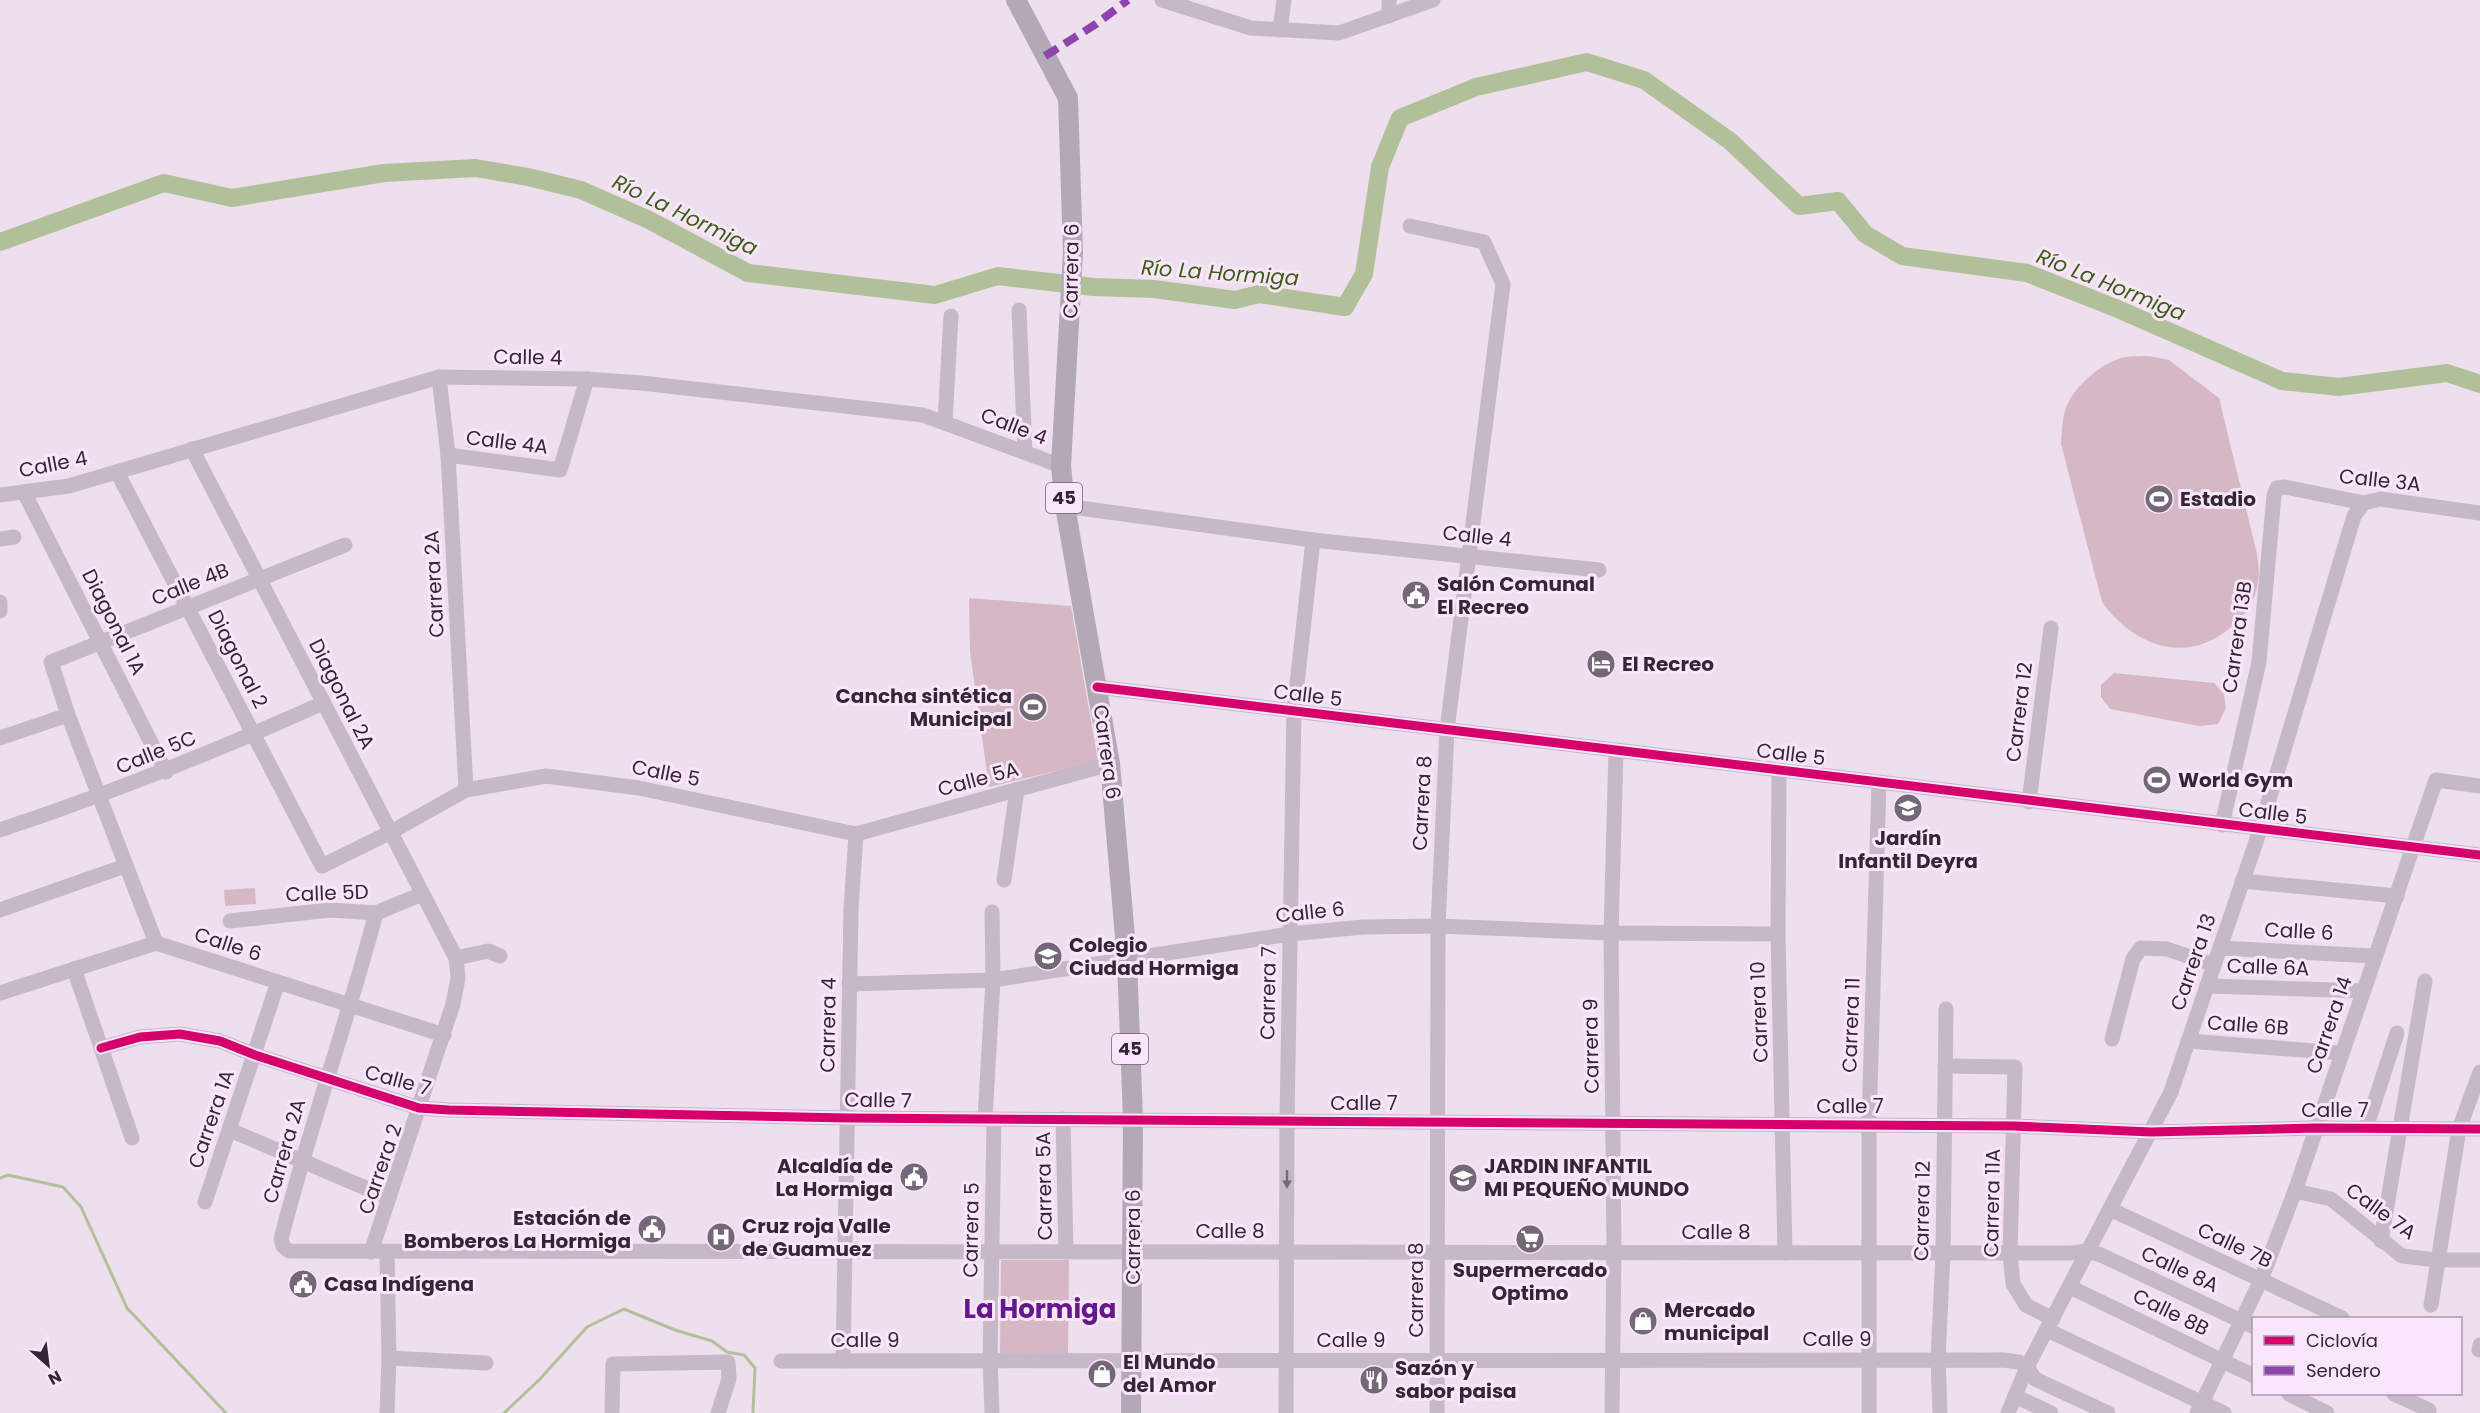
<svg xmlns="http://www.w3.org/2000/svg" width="2480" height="1413" viewBox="0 0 2480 1413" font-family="Poppins,sans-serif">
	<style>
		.green { fill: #d6b8c5 }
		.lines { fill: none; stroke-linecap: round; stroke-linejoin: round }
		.stream { stroke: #b2c09a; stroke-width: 3 }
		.river { stroke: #b2c09a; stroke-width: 18 }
		.minor { stroke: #c5b8c7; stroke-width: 15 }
		.major { stroke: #b3a8b5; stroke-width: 20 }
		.quiet { stroke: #8e44ad; stroke-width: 8; stroke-dasharray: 15 8; stroke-linecap: butt }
		.cycleway-casing { stroke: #fae6fb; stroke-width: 13 }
		.cycleway { stroke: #d6006c; stroke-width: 9 }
		.oneway { fill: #756878 }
		.labels { text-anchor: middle; stroke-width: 6; stroke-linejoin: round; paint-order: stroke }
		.shield { fill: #fae6fb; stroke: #6f6072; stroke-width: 1.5 }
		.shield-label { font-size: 18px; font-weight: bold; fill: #332637 }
		.street-label { font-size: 20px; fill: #332637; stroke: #fae6fb }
		.poi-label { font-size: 20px; font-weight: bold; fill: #332637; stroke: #fae6fb; text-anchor: start }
		.water-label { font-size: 21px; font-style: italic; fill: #3c5d18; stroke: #fae6fb }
		.district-label { font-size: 26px; font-weight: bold; fill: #64188d; stroke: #fae6fb }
	</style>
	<rect width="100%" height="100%" fill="#eddfee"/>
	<g class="green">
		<path d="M2149,356L2169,360L2219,398L2257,554C2258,563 2260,573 2258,582C2255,602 2245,616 2230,628C2185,666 2133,645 2102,602L2061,444C2062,431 2062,415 2068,403C2078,383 2103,362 2125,357C2133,356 2141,356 2149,356Z"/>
		<path d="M969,598L1071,606L1098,761L989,787L970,652Z"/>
		<path d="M2114,673L2214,683L2224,694L2226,708L2218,724L2199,726L2110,709L2101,697V685Z"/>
		<path d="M255,888L256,904L225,906L224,890Z"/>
		<path d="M1001,1260H1069L1068,1354H1000Z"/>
	</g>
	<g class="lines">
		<g class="stream">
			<path d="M0,1178L8,1175L63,1187L81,1207L127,1308L226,1413"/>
			<path d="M504,1413L540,1379L587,1327L624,1309L675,1330L712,1341L727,1352L744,1355L755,1368L753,1413"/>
		</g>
		<path class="river" d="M0,242L164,183L232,198L384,173L475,168L528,177L581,190L649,220L748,273L935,295L998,276L1093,287L1154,289L1235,300L1259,294L1345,307L1364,274L1380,167L1400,118L1476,87L1587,62L1644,80L1730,141L1799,206L1838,201L1865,234L1902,256L2027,273L2118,309L2282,381L2339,387L2447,373L2480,384"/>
		<g class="minor">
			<path d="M1162,0L1251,28L1339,33L1433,0"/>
			<path d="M1389,0V16"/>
			<path d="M1280,30L1284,0"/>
			<path d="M1410,226L1484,242L1503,284L1447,730L1438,926L1437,1413"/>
			<path d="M1019,310L1025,452"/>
			<path d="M439,377L448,455L466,790"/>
			<path d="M945,422L951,316"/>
			<path d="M192,449L456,958L458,978L453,1004L371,1252"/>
			<path d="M448,455L560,470L587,379"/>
			<path d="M117,472L322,866L391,832L466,790L546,776L639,788L856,834L1110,764"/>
			<path d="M24,492L166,772"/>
			<path d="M0,495L69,486L439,377L587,379L641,383L923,415L1061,466"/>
			<path d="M1065,506L1313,540L1599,570"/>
			<path d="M0,539L14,537"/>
			<path d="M0,602V611"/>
			<path d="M1097,687L2480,855"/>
			<path d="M0,738L68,715"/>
			<path d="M1779,771L1778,934L1785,1253"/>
			<path d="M2029,802L2051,628"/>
			<path d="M2222,825L2259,662L2274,496L2277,488L2285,487L2364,503L2380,499L2480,513"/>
			<path d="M0,830C111,793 217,751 323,703"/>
			<path d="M1004,880L1017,790"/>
			<path d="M2242,881L2397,896"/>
			<path d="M0,910L125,866"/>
			<path d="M376,913C347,1023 309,1129 281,1239L283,1246L289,1251L2071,1253L2088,1251L2101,1255L2254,1327"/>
			<path d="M230,921L330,910L376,913L422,894"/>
			<path d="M156,943L68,715L51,662L345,545"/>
			<path d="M2220,948L2375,956"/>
			<path d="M456,958L488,951L500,956"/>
			<path d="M74,969L132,1138"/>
			<path d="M849,984L993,980L1290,934L1363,927L1438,926L1611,933L1778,934"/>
			<path d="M2207,986L2363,991"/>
			<path d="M0,993L156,943L444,1035"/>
			<path d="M2112,1039L2133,959L2141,948L2167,949L2214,965"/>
			<path d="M2188,1041L2340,1053"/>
			<path d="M101,1048L140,1037L180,1034L220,1041L255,1055L419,1108L449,1110L848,1118L2014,1126L2151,1132L2315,1128L2480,1129"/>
			<path d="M1945,1066L2015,1067L2010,1253L2013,1284L2026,1305L2053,1319"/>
			<path d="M985,1119L993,980L992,912"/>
			<path d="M1063,1119L1066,1252"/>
			<path d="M2366,1128L2397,1033"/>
			<path d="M230,1130L389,1198"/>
			<path d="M2295,1191L2331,1199L2402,1256L2437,1260H2480"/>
			<path d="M205,1202L278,982"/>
			<path d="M2110,1209L2342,1318"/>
			<path d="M2381,1241L2425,981"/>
			<path d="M387,1252L389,1358L387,1413"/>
			<path d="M2070,1287L2254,1376"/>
			<path d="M2431,1305L2459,1129L2480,1072"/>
			<path d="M2047,1330L2224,1413"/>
			<path d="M2479,1350L2480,1345"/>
			<path d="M389,1358L486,1363"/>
			<path d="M781,1361L2003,1360L2019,1362L2027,1367L2035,1379L2108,1413"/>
			<path d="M843,1361L851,909L856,834"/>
			<path d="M2289,1394L2327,1413"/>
			<path d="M2394,1394L2429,1410"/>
			<path d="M2015,1396L2051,1413"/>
			<path d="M612,1413L613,1364L728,1362L729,1379L718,1413"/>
			<path d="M992,1413L990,1361L994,1119"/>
			<path d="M1286,1413L1287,1120L1294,711L1313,540"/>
			<path d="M1612,1413L1614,1252L1611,933L1616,751"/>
			<path d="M1869,1413V1125L1879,783"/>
			<path d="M1940,1413L1938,1360L1943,1253L1946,1009"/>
			<path d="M2008,1413L2027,1367L2171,1092L2260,830L2354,516L2364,503"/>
			<path d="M2197,1413L2261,1280L2295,1191L2436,780L2480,786"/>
		</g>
		<path class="major" d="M1016,0L1068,98L1073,253L1061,466L1065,506L1110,764L1127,960L1133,1119L1131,1413"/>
		<path class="quiet" d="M1045,56L1096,24L1128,0"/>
		<g class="cycleway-casing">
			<g id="cycleway">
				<path d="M1097,687L2480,855"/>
				<path d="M101,1048L140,1037L180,1034L220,1041L255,1055L419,1108L449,1110L848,1118L2014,1126L2151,1132L2315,1128L2480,1129"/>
			</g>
		</g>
		<use href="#cycleway" class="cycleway"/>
	</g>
	<defs><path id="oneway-solid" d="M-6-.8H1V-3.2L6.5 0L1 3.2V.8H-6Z" transform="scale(1.5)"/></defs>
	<use class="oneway" href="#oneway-solid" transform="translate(1287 1179) rotate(90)"/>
	<defs>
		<g id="stadium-disc" transform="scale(1.5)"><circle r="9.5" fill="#746777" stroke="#fae6fb"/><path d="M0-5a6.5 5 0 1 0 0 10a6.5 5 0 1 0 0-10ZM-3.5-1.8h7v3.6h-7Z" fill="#fff"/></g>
		<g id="civic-disc" transform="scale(1.5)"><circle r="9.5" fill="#746777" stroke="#fae6fb"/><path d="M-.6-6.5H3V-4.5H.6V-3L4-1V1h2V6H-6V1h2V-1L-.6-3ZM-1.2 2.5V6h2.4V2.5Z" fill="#fff"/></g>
		<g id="hotel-disc" transform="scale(1.5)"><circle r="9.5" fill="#746777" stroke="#fae6fb"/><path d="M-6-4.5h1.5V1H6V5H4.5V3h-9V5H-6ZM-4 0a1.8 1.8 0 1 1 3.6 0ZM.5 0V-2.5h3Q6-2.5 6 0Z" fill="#fff"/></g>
		<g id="school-disc" transform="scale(1.5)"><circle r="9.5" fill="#746777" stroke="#fae6fb"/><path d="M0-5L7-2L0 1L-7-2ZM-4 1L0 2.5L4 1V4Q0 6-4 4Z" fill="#fff"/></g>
		<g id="hospital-disc" transform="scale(1.5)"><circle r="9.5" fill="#746777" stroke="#fae6fb"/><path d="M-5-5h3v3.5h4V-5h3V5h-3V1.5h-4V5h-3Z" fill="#fff"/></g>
		<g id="supermarket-disc" transform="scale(1.5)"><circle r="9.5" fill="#746777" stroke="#fae6fb"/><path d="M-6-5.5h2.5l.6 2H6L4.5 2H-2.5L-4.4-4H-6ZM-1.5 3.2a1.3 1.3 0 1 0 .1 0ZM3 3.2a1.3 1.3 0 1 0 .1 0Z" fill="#fff"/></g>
		<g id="shop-disc" transform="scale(1.5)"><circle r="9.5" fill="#746777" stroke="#fae6fb"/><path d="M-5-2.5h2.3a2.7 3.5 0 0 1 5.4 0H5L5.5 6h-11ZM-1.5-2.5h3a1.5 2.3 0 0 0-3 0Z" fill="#fff"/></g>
		<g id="restaurant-disc" transform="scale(1.5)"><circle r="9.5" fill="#746777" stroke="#fae6fb"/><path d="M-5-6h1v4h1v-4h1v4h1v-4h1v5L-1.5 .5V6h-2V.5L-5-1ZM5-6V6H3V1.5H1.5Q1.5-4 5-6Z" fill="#fff"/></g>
	</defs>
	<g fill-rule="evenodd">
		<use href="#stadium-disc" x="2159" y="499"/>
		<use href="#civic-disc" x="1416" y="595"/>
		<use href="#hotel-disc" x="1601" y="664"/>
		<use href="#stadium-disc" x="1033" y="707"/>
		<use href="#stadium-disc" x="2157" y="780"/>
		<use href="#school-disc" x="1908" y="808"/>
		<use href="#school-disc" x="1048" y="956"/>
		<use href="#civic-disc" x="914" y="1177"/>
		<use href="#school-disc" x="1463" y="1178"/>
		<use href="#civic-disc" x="652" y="1229"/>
		<use href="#hospital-disc" x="721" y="1237"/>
		<use href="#supermarket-disc" x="1530" y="1239"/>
		<use href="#civic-disc" x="303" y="1284"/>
		<use href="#shop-disc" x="1643" y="1321"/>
		<use href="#shop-disc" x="1102" y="1374"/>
		<use href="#restaurant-disc" x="1374" y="1380"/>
	</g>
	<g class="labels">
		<g class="shield">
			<rect x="1046" y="483" width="36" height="30" rx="4.5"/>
			<rect x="1112" y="1034" width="36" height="30" rx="4.5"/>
		</g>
		<g class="shield-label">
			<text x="1064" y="504">45</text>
			<text x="1130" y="1055">45</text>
		</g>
		<g class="street-label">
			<text transform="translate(1071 271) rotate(-89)" y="7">Carrera 6</text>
			<text transform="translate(528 357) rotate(1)" y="7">Calle 4</text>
			<text transform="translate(1014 426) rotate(21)" y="7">Calle 4</text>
			<text transform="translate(507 442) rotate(7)" y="7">Calle 4A</text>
			<text transform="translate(53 464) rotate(-11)" y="7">Calle 4</text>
			<text transform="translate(2380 480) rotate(6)" y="7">Calle 3A</text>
			<text transform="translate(1477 536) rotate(6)" y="7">Calle 4</text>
			<text transform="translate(190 584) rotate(-22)" y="7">Calle 4B</text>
			<text transform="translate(434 584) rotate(-93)" y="7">Carrera 2A</text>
			<text transform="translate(114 622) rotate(63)" y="7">Diagonal 1A</text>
			<text transform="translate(2237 637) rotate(-82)" y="7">Carrera 13B</text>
			<text transform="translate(238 659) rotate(63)" y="7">Diagonal 2</text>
			<text transform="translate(342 694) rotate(63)" y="7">Diagonal 2A</text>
			<text transform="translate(1308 695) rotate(7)" y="7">Calle 5</text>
			<text transform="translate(2019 712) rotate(-83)" y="7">Carrera 12</text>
			<text transform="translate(156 752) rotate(-22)" y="7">Calle 5C</text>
			<text transform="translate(1107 752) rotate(82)" y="7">Carrera 6</text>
			<text transform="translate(1791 754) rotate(7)" y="7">Calle 5</text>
			<text transform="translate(666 773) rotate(11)" y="7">Calle 5</text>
			<text transform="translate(978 779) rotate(-15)" y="7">Calle 5A</text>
			<text transform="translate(1422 803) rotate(-87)" y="7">Carrera 8</text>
			<text transform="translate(2273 813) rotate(7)" y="7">Calle 5</text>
			<text transform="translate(327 893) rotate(-2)" y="7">Calle 5D</text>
			<text transform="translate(1310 912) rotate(-6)" y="7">Calle 6</text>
			<text transform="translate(2299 931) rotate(3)" y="7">Calle 6</text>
			<text transform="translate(228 944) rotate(18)" y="7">Calle 6</text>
			<text transform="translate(2193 962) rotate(-71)" y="7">Carrera 13</text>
			<text transform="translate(2268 967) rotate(2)" y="7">Calle 6A</text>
			<text transform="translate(1268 993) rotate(-89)" y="7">Carrera 7</text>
			<text transform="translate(1759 1012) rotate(-92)" y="7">Carrera 10</text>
			<text transform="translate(828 1025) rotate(-89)" y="7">Carrera 4</text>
			<text transform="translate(1851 1025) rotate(-88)" y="7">Carrera 11</text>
			<text transform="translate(2248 1025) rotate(4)" y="7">Calle 6B</text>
			<text transform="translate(2329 1025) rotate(-71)" y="7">Carrera 14</text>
			<text transform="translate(1591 1046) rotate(-91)" y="7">Carrera 9</text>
			<text transform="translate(398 1080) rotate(15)" y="7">Calle 7</text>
			<text transform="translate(878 1100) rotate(1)" y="7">Calle 7</text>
			<text x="1364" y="1110">Calle 7</text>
			<text x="1850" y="1113">Calle 7</text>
			<text x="2335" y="1117">Calle 7</text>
			<text transform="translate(211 1119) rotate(-71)" y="7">Carrera 1A</text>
			<text transform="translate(284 1151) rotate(-74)" y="7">Carrera 2A</text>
			<text transform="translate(380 1169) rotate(-71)" y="7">Carrera 2</text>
			<text transform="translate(1044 1186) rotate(-91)" y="7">Carrera 5A</text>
			<text transform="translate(1992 1203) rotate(-89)" y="7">Carrera 11A</text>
			<text transform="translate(1922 1211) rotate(-89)" y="7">Carrera 12</text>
			<text transform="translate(2381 1211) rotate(36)" y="7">Calle 7A</text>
			<text transform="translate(971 1230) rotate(-89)" y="7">Carrera 5</text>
			<text x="1230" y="1238">Calle 8</text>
			<text x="1716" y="1239">Calle 8</text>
			<text transform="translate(1133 1237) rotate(-90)" y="7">Carrera 6</text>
			<text transform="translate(2235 1245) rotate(25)" y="7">Calle 7B</text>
			<text transform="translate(2180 1269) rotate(25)" y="7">Calle 8A</text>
			<text transform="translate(1416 1290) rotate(-90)" y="7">Carrera 8</text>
			<text transform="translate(2171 1312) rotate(26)" y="7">Calle 8B</text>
			<text x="1837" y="1346">Calle 9</text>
			<text x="865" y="1347">Calle 9</text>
			<text x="1351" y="1347">Calle 9</text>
		</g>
		<g class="poi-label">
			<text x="2180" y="506">Estadio</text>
			<text x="1437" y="591">Salón Comunal<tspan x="1437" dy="23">El Recreo</tspan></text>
			<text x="1622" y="671">El Recreo</text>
			<text x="1012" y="703" text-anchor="end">Cancha sintética<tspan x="1012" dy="23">Municipal</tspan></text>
			<text x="2178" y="787">World Gym</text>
			<text x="1908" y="845" text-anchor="middle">Jardín<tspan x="1908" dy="23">Infantil Deyra</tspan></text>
			<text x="1069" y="952">Colegio<tspan x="1069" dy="23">Ciudad Hormiga</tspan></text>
			<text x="893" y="1173" text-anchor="end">Alcaldía de<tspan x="893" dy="23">La Hormiga</tspan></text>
			<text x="1484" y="1173">JARDIN INFANTIL<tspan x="1484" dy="23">MI PEQUEÑO MUNDO</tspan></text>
			<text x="631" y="1225" text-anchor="end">Estación de<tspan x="631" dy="23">Bomberos La Hormiga</tspan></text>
			<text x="742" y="1233">Cruz roja Valle<tspan x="742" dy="23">de Guamuez</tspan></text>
			<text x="1530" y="1277" text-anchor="middle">Supermercado<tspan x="1530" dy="23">Optimo</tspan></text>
			<text x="324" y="1291">Casa Indígena</text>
			<text x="1664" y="1317">Mercado<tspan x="1664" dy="23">municipal</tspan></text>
			<text x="1123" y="1369">El Mundo<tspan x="1123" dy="23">del Amor</tspan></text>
			<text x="1395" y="1375">Sazón y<tspan x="1395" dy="23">sabor paisa</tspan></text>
		</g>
		<g class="water-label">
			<text transform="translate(685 215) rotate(26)" y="7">Río La Hormiga</text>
			<text transform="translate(1220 273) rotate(4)" y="7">Río La Hormiga</text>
			<text transform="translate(2111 285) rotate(22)" y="7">Río La Hormiga</text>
		</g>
		<g class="district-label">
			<text x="1040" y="1318">La Hormiga</text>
		</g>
	</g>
	<rect x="2252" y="1317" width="210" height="78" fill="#fae6fb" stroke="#aa99ad" stroke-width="1.5"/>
	<rect x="2264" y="1336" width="30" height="9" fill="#d6006c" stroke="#aa99ad" stroke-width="1.5"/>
	<text x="2306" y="1347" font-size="18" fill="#332637">Ciclovía</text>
	<rect x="2264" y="1366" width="30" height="9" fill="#8e44ad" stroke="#aa99ad" stroke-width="1.5"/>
	<text x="2306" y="1377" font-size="18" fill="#332637">Sendero</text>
	<g transform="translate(48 1365) rotate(152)" stroke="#fae6fb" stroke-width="4.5" paint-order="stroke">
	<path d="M0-4.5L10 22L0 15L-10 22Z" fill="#332637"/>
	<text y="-9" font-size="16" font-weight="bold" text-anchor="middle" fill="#332637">N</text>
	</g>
</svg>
